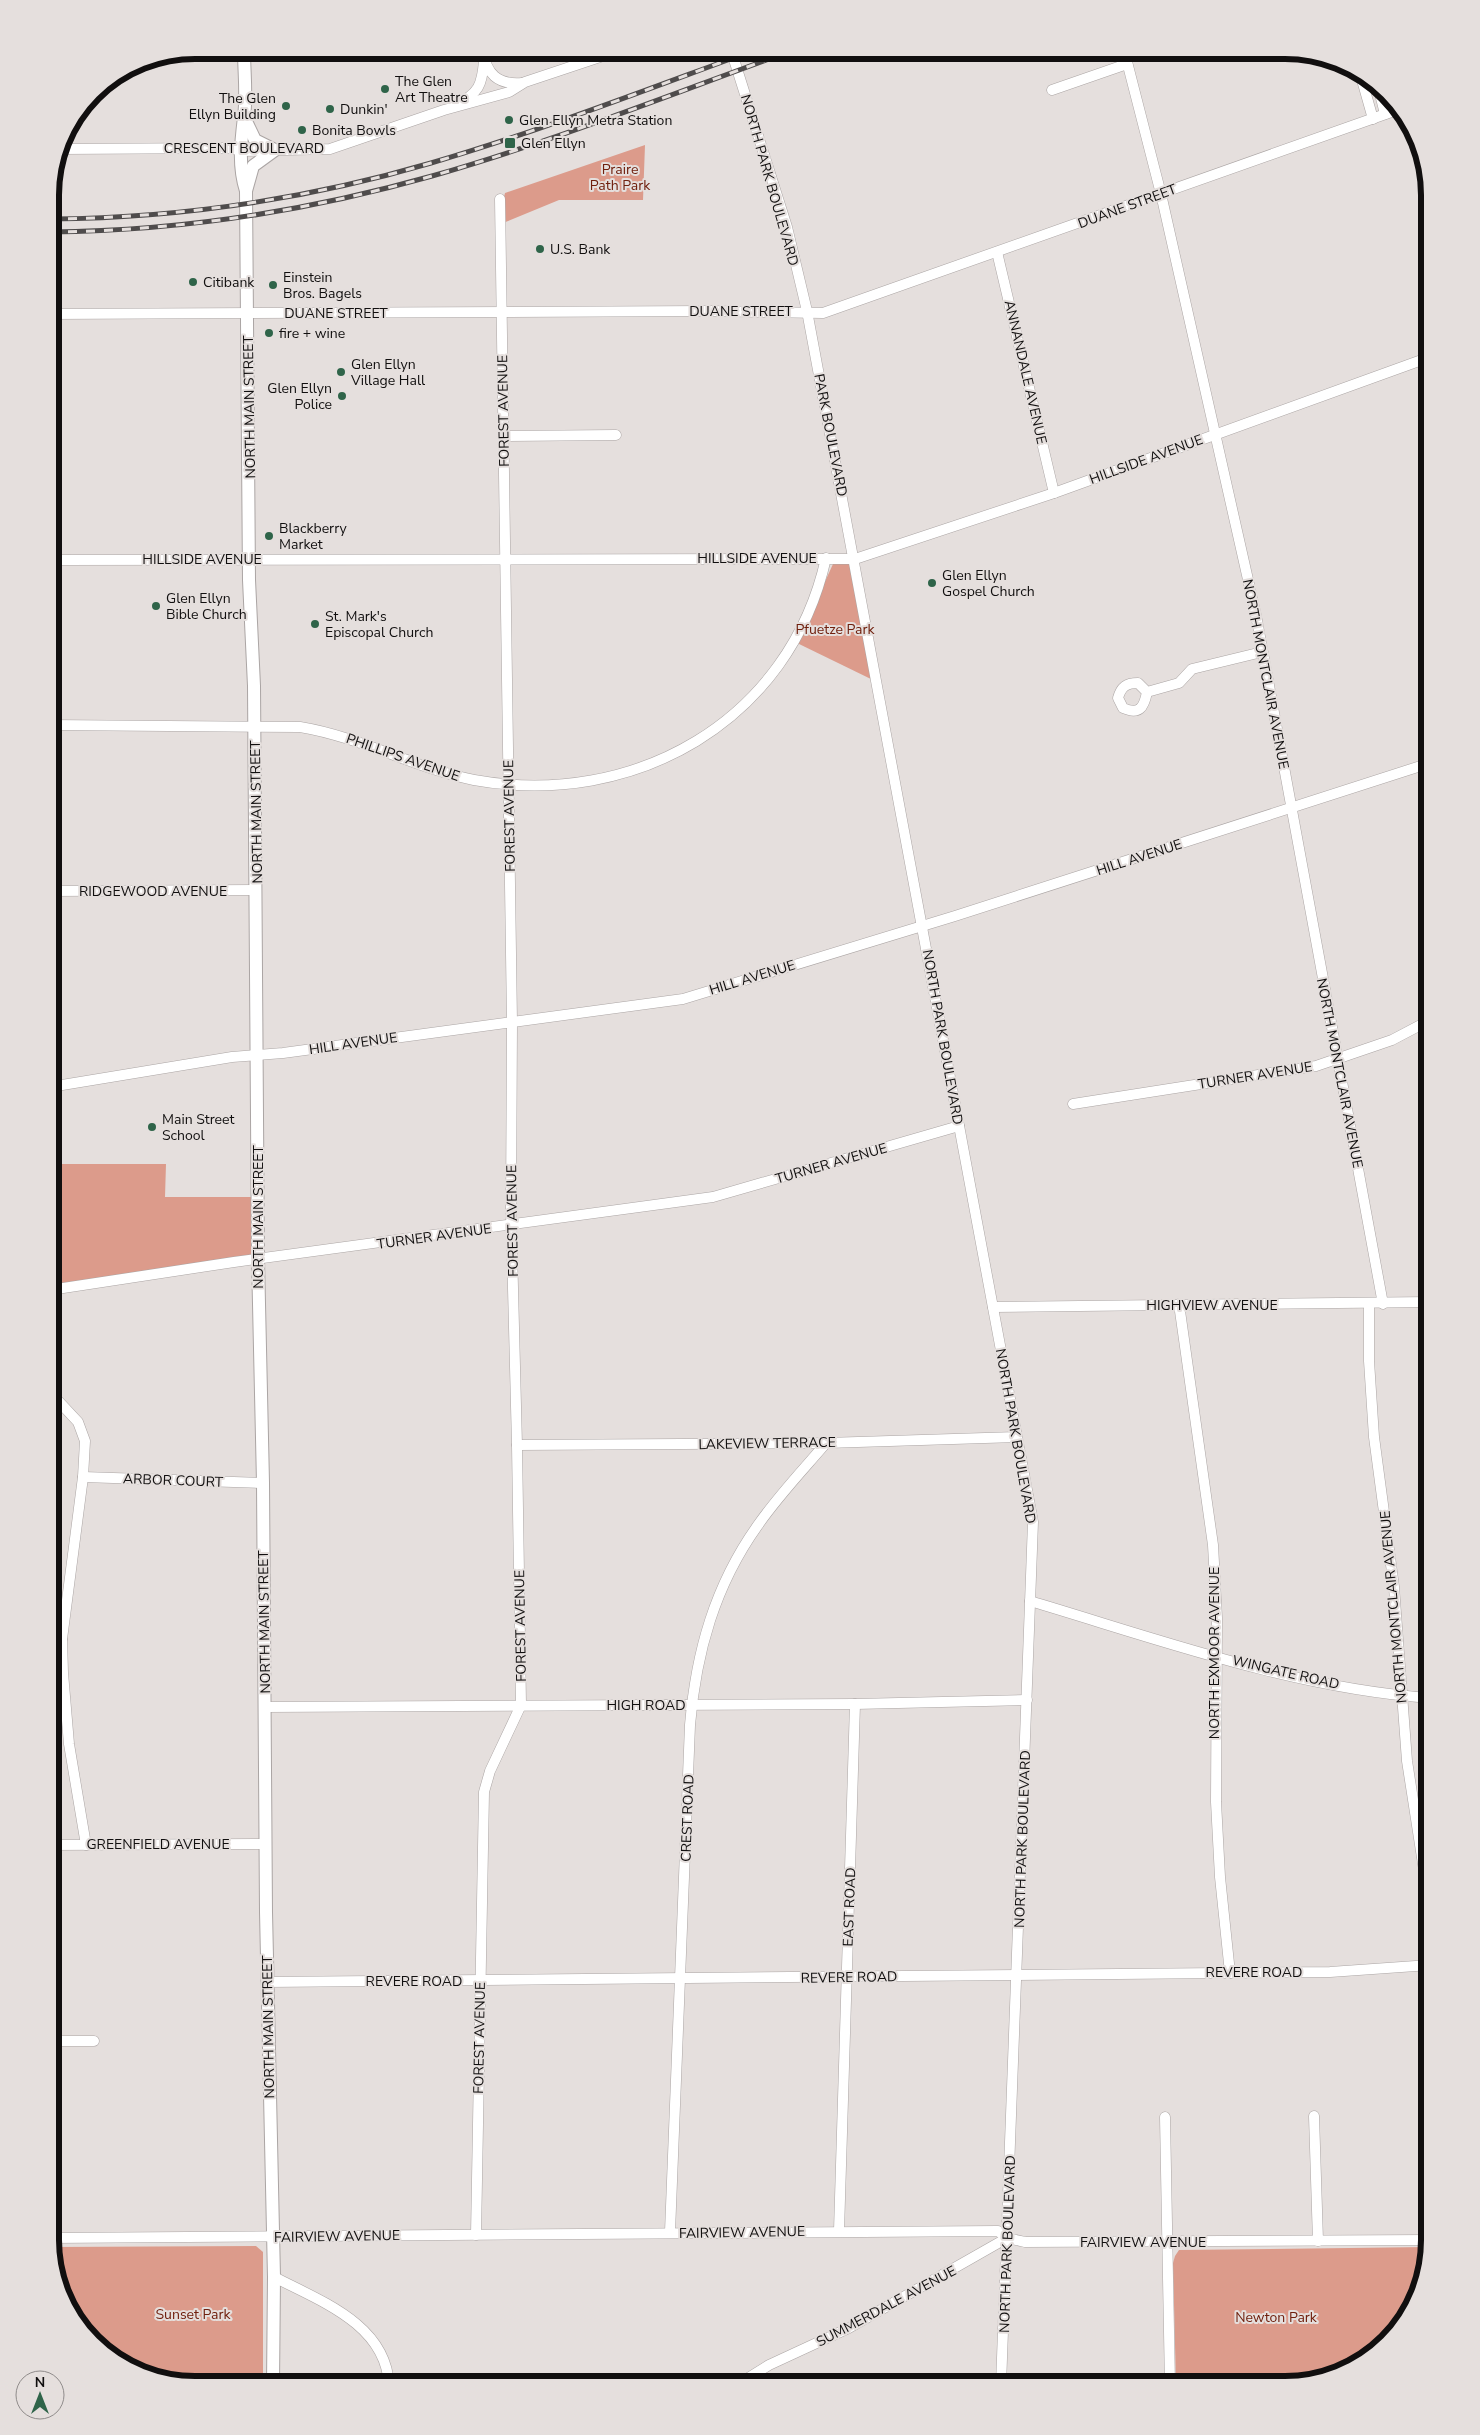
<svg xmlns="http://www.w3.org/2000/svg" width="1480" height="2435" viewBox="0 0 1480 2435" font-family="'Nunito Sans',sans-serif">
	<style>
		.green { fill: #dc9b8b }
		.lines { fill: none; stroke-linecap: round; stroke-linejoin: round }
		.minor-casing { stroke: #aba5a4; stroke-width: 11 }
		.tertiary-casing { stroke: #aba5a4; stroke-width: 14 }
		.minor { stroke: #fff; stroke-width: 10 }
		.tertiary { stroke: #fff; stroke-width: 12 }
		.rail-casing { stroke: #4f4c4c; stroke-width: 5 }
		.rail { stroke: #e5dfdd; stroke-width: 3; stroke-dasharray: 9; stroke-linecap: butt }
		.poi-dot { fill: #2f6449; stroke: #e5dfdd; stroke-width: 2 }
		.labels { text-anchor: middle; stroke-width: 4; stroke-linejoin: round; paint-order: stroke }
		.poi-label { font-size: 14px; fill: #110f0f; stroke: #e5dfdd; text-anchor: start }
		.street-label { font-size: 14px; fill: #110f0f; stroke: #e5dfdd }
		.park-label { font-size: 14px; fill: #70200e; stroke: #e5dfdd }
		.rim { fill: none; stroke: #110f0f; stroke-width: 6 }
	</style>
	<rect width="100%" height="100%" fill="#e5dfdd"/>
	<g class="green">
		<path d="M645,145L643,200H559L503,223V201L505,193Z"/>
		<path d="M833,564H854L875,681L797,643Z"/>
		<path d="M50,1164H166L165,1197H254L253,1255L50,1287Z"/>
		<path d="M256,2246L263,2252V2385H186L115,2361L65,2304L52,2247Z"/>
		<path d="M1428,2247L1410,2313L1349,2370L1285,2385H1176L1173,2263L1175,2256L1179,2250Z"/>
	</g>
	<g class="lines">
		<g class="minor-casing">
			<g id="minor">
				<path d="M482,50C487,74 497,85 522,83"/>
				<path d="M731,50L787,227L807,311L1033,1522L1001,2385"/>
				<path d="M1124,50L1161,194L1256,615L1383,1304"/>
				<path d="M1360,73L1373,119"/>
				<path d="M1052,90L1127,64"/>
				<path d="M1379,90L1385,114"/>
				<path d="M456,105C479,93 482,85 484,61"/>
				<path d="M60,149L230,148L241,151L330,149L444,110L509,92L525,82L621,50"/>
				<path d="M997,252L1054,493"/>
				<path d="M50,314L707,311L823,313L1397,110"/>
				<path d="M503,436L616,435"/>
				<path d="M50,560L855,559L1054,493L1430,357"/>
				<path d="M1147,692C1144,708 1139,715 1123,708L1118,698C1121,687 1126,683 1138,683L1147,692L1179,683L1192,669L1262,652"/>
				<path d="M50,725L300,727C361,737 414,768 474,780C634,809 790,721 826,558"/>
				<path d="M50,891L256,890"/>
				<path d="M50,1087L232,1057L283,1053L683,999L955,916L1430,763"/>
				<path d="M1073,1104L1316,1066L1392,1040L1430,1020"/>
				<path d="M50,1290L234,1262L713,1197L959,1126"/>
				<path d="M1179,1304L1213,1545L1217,1618L1216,1802L1220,1877L1230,1973"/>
				<path d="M1369,1304V1361L1374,1437L1394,1587L1407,1761L1430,1909"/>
				<path d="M993,1307L1430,1302"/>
				<path d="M50,1392L78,1422L85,1441L83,1477L62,1639L63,1673L69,1744L86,1845"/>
				<path d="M517,1445L826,1443L1017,1437"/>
				<path d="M83,1477L263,1483"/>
				<path d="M1030,1601C1161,1640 1293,1688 1430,1698"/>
				<path d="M50,1645L62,1639"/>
				<path d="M265,1707L855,1704L1027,1700"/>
				<path d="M50,1845L266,1844"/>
				<path d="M267,1982L1330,1972L1430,1965"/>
				<path d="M50,2041H94"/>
				<path d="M1314,2116L1318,2241"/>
				<path d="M1165,2117L1170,2385"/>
				<path d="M839,2231L855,1704"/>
				<path d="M670,2232L690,1725C696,1652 715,1585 758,1525C778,1496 803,1470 826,1443"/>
				<path d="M476,2235L484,1792L490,1771L521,1705L517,1445L511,1210L512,1022L500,199"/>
				<path d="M50,2238L998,2231L1007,2238L1025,2242L1430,2240"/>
				<path d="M274,2277C320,2301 386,2324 389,2385"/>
				<path d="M737,2385L769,2365L849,2328L1007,2238"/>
			</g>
		</g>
		<g class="tertiary-casing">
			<g id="tertiary">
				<path d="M244,50C244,72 247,95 244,117C241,142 238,166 246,191L249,580L254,686L258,1259L263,1483L266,1912L274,2277L273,2385"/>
				<path d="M244,117L255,140L275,150L253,166L246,191"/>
			</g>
		</g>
		<use href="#minor" class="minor"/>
		<use href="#tertiary" class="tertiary"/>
		<g class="rail-casing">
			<g id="rail">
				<path d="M50,219C178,218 308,199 431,163C540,131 648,89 755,50"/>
				<path d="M50,232C179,231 308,211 432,176C555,141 674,93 794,50"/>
			</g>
		</g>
		<use href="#rail" class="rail"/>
	</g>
	<g class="poi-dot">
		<circle cx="385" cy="89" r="5"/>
		<circle cx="286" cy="106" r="5"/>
		<circle cx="330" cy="109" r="5"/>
		<circle cx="509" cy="120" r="5"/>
		<circle cx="302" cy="130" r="5"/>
		<rect x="504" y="137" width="12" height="12" rx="2.5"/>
		<circle cx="540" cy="249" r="5"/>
		<circle cx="193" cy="282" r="5"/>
		<circle cx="273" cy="285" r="5"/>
		<circle cx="269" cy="333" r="5"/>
		<circle cx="341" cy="372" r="5"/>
		<circle cx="342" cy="396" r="5"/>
		<circle cx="269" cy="536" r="5"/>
		<circle cx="932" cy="583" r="5"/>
		<circle cx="156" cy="606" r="5"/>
		<circle cx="315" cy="624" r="5"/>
		<circle cx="152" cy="1127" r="5"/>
	</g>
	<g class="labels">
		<g class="poi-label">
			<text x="395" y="86">The Glen<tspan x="395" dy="16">Art Theatre</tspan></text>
			<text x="276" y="103" text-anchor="end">The Glen<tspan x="276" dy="16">Ellyn Building</tspan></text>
			<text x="340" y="114">Dunkin'</text>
			<text x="519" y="125">Glen Ellyn Metra Station</text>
			<text x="312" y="135">Bonita Bowls</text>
			<text x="521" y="148">Glen Ellyn</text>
			<text x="550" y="254">U.S. Bank</text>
			<text x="283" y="282">Einstein<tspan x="283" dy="16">Bros. Bagels</tspan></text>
			<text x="203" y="287">Citibank</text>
			<text x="279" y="338">fire + wine</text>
			<text x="351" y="369">Glen Ellyn<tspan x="351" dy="16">Village Hall</tspan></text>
			<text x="332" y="393" text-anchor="end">Glen Ellyn<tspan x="332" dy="16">Police</tspan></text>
			<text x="279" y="533">Blackberry<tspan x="279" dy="16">Market</tspan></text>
			<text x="942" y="580">Glen Ellyn<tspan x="942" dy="16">Gospel Church</tspan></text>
			<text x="166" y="603">Glen Ellyn<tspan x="166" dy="16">Bible Church</tspan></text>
			<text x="325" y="621">St. Mark's<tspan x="325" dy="16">Episcopal Church</tspan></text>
			<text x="162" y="1124">Main Street<tspan x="162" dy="16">School</tspan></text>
		</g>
		<g class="street-label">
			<text x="244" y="153">CRESCENT BOULEVARD</text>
			<text transform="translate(770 180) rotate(74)" y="5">NORTH PARK BOULEVARD</text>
			<text transform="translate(1127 206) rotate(-20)" y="5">DUANE STREET</text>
			<text x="741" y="316">DUANE STREET</text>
			<text x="336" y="318">DUANE STREET</text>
			<text transform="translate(1026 372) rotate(77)" y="5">ANNANDALE AVENUE</text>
			<text transform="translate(249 407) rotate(-91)" y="5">NORTH MAIN STREET</text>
			<text transform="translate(503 411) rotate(-91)" y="5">FOREST AVENUE</text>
			<text transform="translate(831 435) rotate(79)" y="5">PARK BOULEVARD</text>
			<text transform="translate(1146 459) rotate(-20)" y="5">HILLSIDE AVENUE</text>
			<text x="757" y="563">HILLSIDE AVENUE</text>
			<text x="202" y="564">HILLSIDE AVENUE</text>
			<text transform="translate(1266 674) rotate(79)" y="5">NORTH MONTCLAIR AVENUE</text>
			<text transform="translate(403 757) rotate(19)" y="5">PHILLIPS AVENUE</text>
			<text transform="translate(256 812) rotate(-91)" y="5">NORTH MAIN STREET</text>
			<text transform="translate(509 816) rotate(-91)" y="5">FOREST AVENUE</text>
			<text transform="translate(1139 857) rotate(-18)" y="5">HILL AVENUE</text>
			<text x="153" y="896">RIDGEWOOD AVENUE</text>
			<text transform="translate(752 977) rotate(-17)" y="5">HILL AVENUE</text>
			<text transform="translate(943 1037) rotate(80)" y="5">NORTH PARK BOULEVARD</text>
			<text transform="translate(353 1043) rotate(-8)" y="5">HILL AVENUE</text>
			<text transform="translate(1340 1073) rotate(79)" y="5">NORTH MONTCLAIR AVENUE</text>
			<text transform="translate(1255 1075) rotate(-9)" y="5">TURNER AVENUE</text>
			<text transform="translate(831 1163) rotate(-16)" y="5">TURNER AVENUE</text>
			<text transform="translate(258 1217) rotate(-90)" y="5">NORTH MAIN STREET</text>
			<text transform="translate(512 1221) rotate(-91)" y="5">FOREST AVENUE</text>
			<text transform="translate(434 1236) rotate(-8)" y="5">TURNER AVENUE</text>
			<text x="1212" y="1310">HIGHVIEW AVENUE</text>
			<text transform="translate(1016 1436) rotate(80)" y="5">NORTH PARK BOULEVARD</text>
			<text transform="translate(767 1443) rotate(-1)" y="5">LAKEVIEW TERRACE</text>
			<text transform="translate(173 1480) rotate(2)" y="5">ARBOR COURT</text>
			<text transform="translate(1393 1607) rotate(-95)" y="5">NORTH MONTCLAIR AVENUE</text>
			<text transform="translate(264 1622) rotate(-91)" y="5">NORTH MAIN STREET</text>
			<text transform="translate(520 1626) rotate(-91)" y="5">FOREST AVENUE</text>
			<text transform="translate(1214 1653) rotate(-90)" y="5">NORTH EXMOOR AVENUE</text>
			<text transform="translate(1286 1672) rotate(13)" y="5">WINGATE ROAD</text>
			<text x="646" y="1710">HIGH ROAD</text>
			<text transform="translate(687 1818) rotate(-88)" y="5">CREST ROAD</text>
			<text transform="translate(1022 1839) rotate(-88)" y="5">NORTH PARK BOULEVARD</text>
			<text x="158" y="1849">GREENFIELD AVENUE</text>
			<text transform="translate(849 1907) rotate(-88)" y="5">EAST ROAD</text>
			<text x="1254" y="1977">REVERE ROAD</text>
			<text transform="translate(849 1977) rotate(-1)" y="5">REVERE ROAD</text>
			<text x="414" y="1986">REVERE ROAD</text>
			<text transform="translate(268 2027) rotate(-91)" y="5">NORTH MAIN STREET</text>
			<text transform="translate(479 2038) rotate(-89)" y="5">FOREST AVENUE</text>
			<text transform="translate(742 2232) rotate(-1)" y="5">FAIRVIEW AVENUE</text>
			<text transform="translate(337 2236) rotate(-1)" y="5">FAIRVIEW AVENUE</text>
			<text x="1143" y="2247">FAIRVIEW AVENUE</text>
			<text transform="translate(1007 2244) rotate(-88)" y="5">NORTH PARK BOULEVARD</text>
			<text transform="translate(886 2306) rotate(-28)" y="5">SUMMERDALE AVENUE</text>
		</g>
		<g class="park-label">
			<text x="620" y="174">Praire<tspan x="620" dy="16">Path Park</tspan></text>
			<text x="835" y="634">Pfuetze Park</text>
			<text x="193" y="2319">Sunset Park</text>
			<text x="1276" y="2322">Newton Park</text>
		</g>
	</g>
	<path d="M0 0H1480V2435H0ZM195 59H1285A136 136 0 0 1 1421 195V2240A136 136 0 0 1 1285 2376H195A136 136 0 0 1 59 2240V195A136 136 0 0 1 195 59Z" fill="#e5dfdd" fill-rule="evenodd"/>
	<path class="rim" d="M195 59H1285A136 136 0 0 1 1421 195V2240A136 136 0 0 1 1285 2376H195A136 136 0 0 1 59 2240V195A136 136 0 0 1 195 59Z"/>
	<g transform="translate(40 2395)"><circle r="24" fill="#e5dfdd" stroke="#908c8b"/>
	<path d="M0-4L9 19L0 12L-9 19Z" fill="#2f6449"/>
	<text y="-8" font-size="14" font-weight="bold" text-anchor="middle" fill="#110f0f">N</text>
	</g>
</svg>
